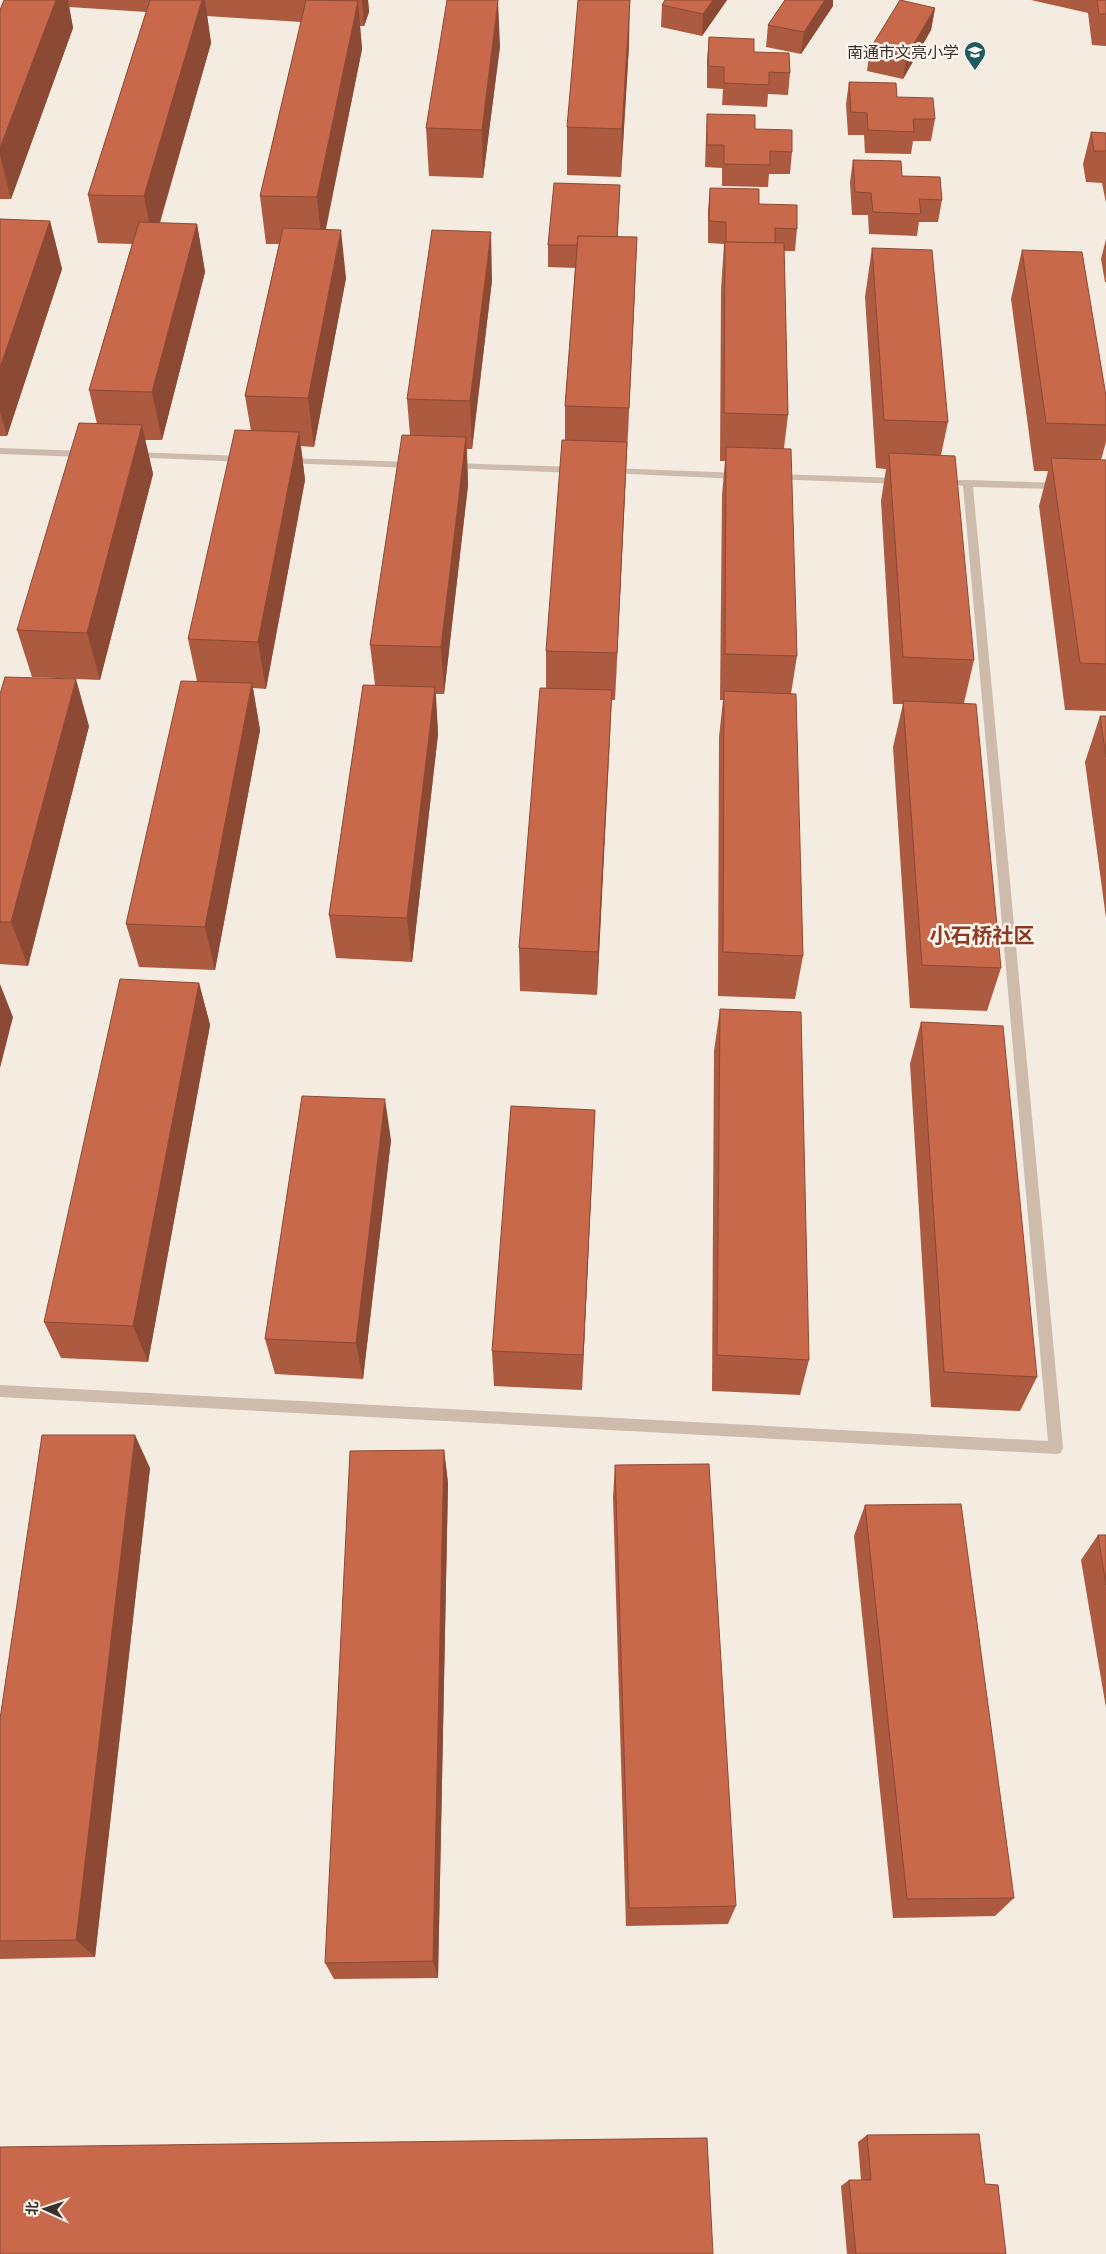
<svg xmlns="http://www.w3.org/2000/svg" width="1106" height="2254" viewBox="0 0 1106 2254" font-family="Commissioner,'Noto Sans SC',sans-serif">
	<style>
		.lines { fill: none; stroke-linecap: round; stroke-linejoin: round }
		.minor { fill: #cdbbac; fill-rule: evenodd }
		.wall { fill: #ac5a40 }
		.shaded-wall { fill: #8c4a34 }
		.building { fill: #c8694b; stroke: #8c4a34 }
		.labels { text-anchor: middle; stroke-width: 5; stroke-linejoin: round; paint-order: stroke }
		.far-poi-label { font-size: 16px; fill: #3b302b; stroke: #fbf5ee; text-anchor: end }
		.quarter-label { font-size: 21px; font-weight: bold; fill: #8c3b22; stroke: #fbf5ee }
	</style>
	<rect width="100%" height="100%" fill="#f4ebe1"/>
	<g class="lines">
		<g class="minor">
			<path d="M0,448L85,451L90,454L85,457L0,454Z"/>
			<path d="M132,452L245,456L250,459L245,462L129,457L127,455Z"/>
			<path d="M287,458L412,462L417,465L412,468L284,463L282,461Z"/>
			<path d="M452,463L575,467L580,470L575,473L449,468V464Z"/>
			<path d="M610,468L740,473L745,476L740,479L607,473L605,471Z"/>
			<path d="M775,474L900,478L905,481L900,484L772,479L770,477Z"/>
			<path d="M968,480L1059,483L1064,486L1059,489L973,487L1063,1448L1061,1453L1056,1454L0,1397V1385L1048,1441L963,486L956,485L954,483L959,480Z"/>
		</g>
	</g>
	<g class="wall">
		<path d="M4,0H368L369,12L364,26H360L362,49L326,229L346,278L314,447L301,446L305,480L266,689L253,688L260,730L215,970L139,967L126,924L197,681L188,639L251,431L245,396L279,244H266L260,196L301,22L207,16L211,43L160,223L197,224L205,272L162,440H145L153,474L100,680L32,677L17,630L97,424L89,390L132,244L98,243L88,195L146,12L69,7L73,28L11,199H0V10Z"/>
		<path d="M727,0L702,36L661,27L662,5Z"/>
		<path d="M785,0H833V6L801,54L766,47L768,25Z"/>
		<path d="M1031,0H1106V48V46L1092,45L1088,13Z"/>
		<path d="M935,8L931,30L903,79L867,71L870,49Z"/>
		<path d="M709,37L754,52L790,73L788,95L768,94L767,107L722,105L723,89L707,88V59Z"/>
		<path d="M629,45L621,177L567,175V127Z"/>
		<path d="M500,46L483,178L429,176L426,128Z"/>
		<path d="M849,82L897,97L935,119L931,141H913L911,154L865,153L864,135H848L846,104Z"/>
		<path d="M707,114L755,129L792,152L790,174H769L768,187L722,186V168L705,167L706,136Z"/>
		<path d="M1091,132L1106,133V203L1102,183L1086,182L1083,164Z"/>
		<path d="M853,160L902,176L942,200L938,222H919L917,236L869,234L868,215H852L850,182Z"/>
		<path d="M620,185L617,237L635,286L615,700H611L597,995L520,991L519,948L546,688V651L565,440V406L575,268L548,267V245Z"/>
		<path d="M710,188L759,204L797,229L795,251H784L788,415L784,448L797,656L791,694L803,956L795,999L718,996L719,737L723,700H720L722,495L725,461H720L721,290L724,244L708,243V210Z"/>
		<path d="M0,219L50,221L62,269L7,436H0Z"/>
		<path d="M1106,239V282H1105L1101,259Z"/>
		<path d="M872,248L948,422L941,455L974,660L964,703L1001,968L987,1011L910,1008L893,747L903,704H893L881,501L886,469L876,468L865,297Z"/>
		<path d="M1022,250L1106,396V442L1101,460H1106V711L1065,710L1039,506L1048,471H1034L1011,299Z"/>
		<path d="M492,280L472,449H467L468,485L444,694H436L438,734L412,962L336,958L329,915L375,685L370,645L410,435L407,399Z"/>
		<path d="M0,694L89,726L28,966L0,964Z"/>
		<path d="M1100,716H1106V918L1085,762Z"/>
		<path d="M199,983L210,1025L148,1362L61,1358L44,1322Z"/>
		<path d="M720,1009L809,1360L800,1395L712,1391L714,1051Z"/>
		<path d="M921,1022L1037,1377L1020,1411L931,1407L910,1064Z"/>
		<path d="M595,1110L582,1390L494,1386L492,1351Z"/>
		<path d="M391,1140L363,1379L275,1374L265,1339Z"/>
		<path d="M444,1450L448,1483L438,1978L334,1979L325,1963Z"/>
		<path d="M615,1465L736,1906L728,1924L626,1926L613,1497Z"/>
		<path d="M150,1468L95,1957L0,1959V1719Z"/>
		<path d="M865,1505L1014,1898L995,1916L893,1918L854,1536Z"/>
		<path d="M1098,1535H1106V1708L1081,1560Z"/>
		<path d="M867,2135L985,2184L1006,2254H847L841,2186L849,2180H861L858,2142Z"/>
	</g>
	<g class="shaded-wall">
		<path d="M56,0H68L73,28L11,199L0,155V148Z"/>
		<path d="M202,0H205L211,43L153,245L144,196Z"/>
		<path d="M362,0H368L369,12L364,26Z"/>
		<path d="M498,0L500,46L483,178L482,130Z"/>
		<path d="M630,0L629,45L621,177L622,129Z"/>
		<path d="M713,0H727L702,36L703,14Z"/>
		<path d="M825,0H833V6L801,54L804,32Z"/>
		<path d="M358,1L362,49L322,246L317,197Z"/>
		<path d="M935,8L931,30L903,79L906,57Z"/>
		<path d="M620,185L619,207L616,269V247Z"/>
		<path d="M50,221L62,269L7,436L0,412V368Z"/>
		<path d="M197,224L205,272L162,440L152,392Z"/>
		<path d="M341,230L346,278L314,447L308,398Z"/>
		<path d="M491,232L492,280L472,449L470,401Z"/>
		<path d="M637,237L635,286L627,456L629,408Z"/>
		<path d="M142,425L153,474L100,680L87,633Z"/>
		<path d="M299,432L305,480L266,689L258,642Z"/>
		<path d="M466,437L468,485L444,694L441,647Z"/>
		<path d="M627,442L625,490L615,700L617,653Z"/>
		<path d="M76,679L89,726L28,966L11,922Z"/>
		<path d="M252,683L260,730L215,970L205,927Z"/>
		<path d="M435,687L438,734L412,962L407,918Z"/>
		<path d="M612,690L610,737L597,995L598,952Z"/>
		<path d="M199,983L210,1025L148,1362L133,1326Z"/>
		<path d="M0,984L13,1017L0,1068Z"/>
		<path d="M385,1099L391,1140L363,1379L356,1343Z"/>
		<path d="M595,1110L593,1150L582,1390L583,1355Z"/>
		<path d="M135,1435L150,1468L95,1957L76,1940Z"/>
		<path d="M444,1450L448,1483L438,1978L433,1961Z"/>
	</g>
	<g class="building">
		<path d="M4,0H56L0,148V10Z"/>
		<path d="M150,0H202L144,196L88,195Z"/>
		<path d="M306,0L358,1L317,197L260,196Z"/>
		<path d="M447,0H498L482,130L426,128Z"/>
		<path d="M578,0H630L622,129L567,127Z"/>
		<path d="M665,0H713L703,14L662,5Z"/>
		<path d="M785,0H825L804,32L768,25Z"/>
		<path d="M900,0L935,8L906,57L870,49Z"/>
		<path d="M1097,0H1106V14H1099Z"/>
		<path d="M709,37L754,39V52L789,53L790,73L769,72V85L724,83V67L708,66Z"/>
		<path d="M849,82L896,83L897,97L933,98L935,119H913L914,132L868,130L867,113L851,112Z"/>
		<path d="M707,114L755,115V129L792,130V152L770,151V165L724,164V145H707Z"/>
		<path d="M1091,132L1106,133V151H1094Z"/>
		<path d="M853,160L901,161L902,176L940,177L942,200L919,199L921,214L873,212L871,193L855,192Z"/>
		<path d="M554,183L620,185L617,237L578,236L577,245H548Z"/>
		<path d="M710,188L759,189V204L797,205V229L775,228V243L726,242V222L709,221Z"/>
		<path d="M0,219L50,221L0,368Z"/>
		<path d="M139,222L197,224L152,392L89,390Z"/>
		<path d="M283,228L341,230L308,398L245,396Z"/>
		<path d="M432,230L491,232L470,401L407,399Z"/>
		<path d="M578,236L637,237L629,408L565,406Z"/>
		<path d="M725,242L784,243L788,415L724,413Z"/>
		<path d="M872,248L932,250L948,422L884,420Z"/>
		<path d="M1022,250L1082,252L1106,396V425L1046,423Z"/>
		<path d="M79,423L142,425L87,633L17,630Z"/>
		<path d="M235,430L299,432L258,642L188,639Z"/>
		<path d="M402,435L466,437L441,647L370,645Z"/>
		<path d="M562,440L627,442L617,653L546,651Z"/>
		<path d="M726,447L791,449L797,656L725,654Z"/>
		<path d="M889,453L955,456L974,660L903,657Z"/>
		<path d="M1051,458L1106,460V664L1080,663Z"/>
		<path d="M5,677L76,679L11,922H0V694Z"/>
		<path d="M181,681L252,683L205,927L126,924Z"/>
		<path d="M363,685L435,687L407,918L329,915Z"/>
		<path d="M540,688L612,690L598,952L519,948Z"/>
		<path d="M724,691L796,694L803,956L723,952Z"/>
		<path d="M903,701L976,704L1001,968L922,965Z"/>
		<path d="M1100,716H1106V757Z"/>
		<path d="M120,979L199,983L133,1326L44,1322Z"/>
		<path d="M720,1009L801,1012L809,1360L717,1355Z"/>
		<path d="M921,1022L1003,1026L1037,1377L944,1372Z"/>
		<path d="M302,1096L385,1099L356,1343L265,1339Z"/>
		<path d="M511,1106L595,1110L583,1355L492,1351Z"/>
		<path d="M42,1435H135L76,1940L0,1941V1719Z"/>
		<path d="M444,1450L433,1961L325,1963L350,1451Z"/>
		<path d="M709,1464L736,1906L629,1908L615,1465Z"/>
		<path d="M961,1504L1014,1898L907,1899L865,1505Z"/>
		<path d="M1098,1535H1106V1585Z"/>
		<path d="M979,2134L985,2184L998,2185L1006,2254H856L849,2180H871L867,2135Z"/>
		<path d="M707,2138L713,2254H0V2147Z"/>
	</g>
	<defs>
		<g id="school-pin" transform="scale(1.125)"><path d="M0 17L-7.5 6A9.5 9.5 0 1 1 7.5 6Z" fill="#1f5a5e" stroke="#fbf5ee"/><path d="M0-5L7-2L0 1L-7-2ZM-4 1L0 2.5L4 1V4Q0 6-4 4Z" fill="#fff"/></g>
	</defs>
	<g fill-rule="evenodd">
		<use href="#school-pin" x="975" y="52"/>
	</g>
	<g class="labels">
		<g class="far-poi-label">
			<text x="959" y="58">南通市文亮小学</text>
		</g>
		<g class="quarter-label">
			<text x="982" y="943">小石桥社区</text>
		</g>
	</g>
	<g transform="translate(45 2209) rotate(273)" stroke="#fbf5ee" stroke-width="4" paint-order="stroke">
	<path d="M0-4L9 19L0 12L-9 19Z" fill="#3b302b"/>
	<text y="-8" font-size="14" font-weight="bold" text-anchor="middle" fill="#3b302b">北</text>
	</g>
</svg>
